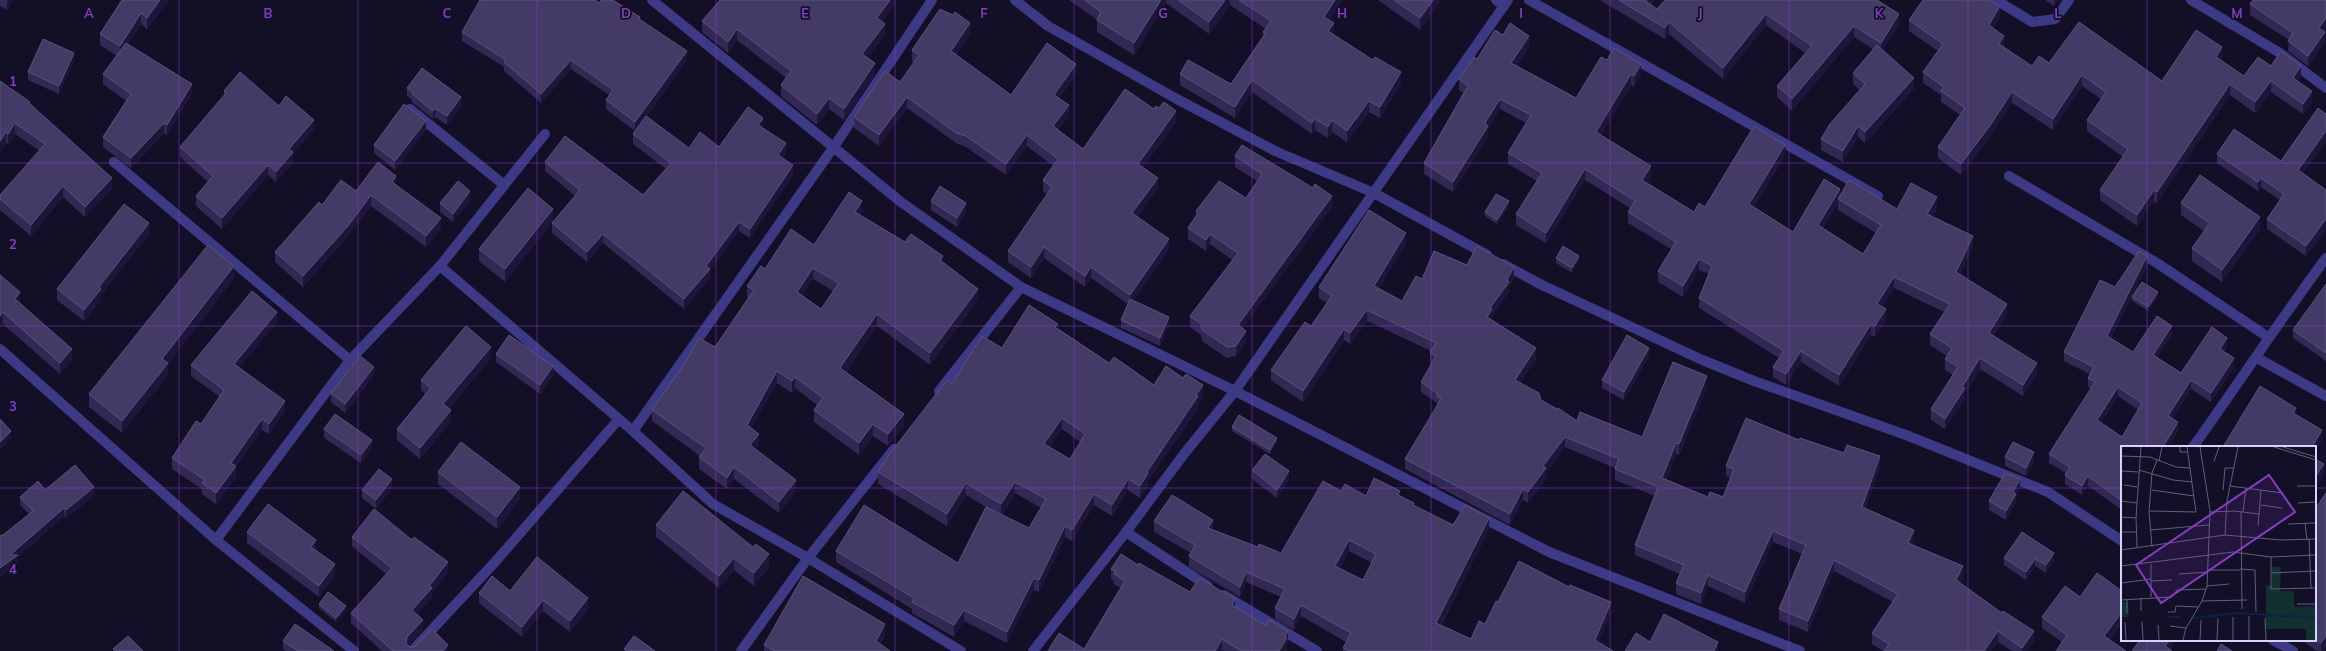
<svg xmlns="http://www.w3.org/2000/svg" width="2326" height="651" viewBox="0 0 2326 651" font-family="Mulish,sans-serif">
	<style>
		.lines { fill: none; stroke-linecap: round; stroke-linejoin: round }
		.minor { stroke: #3d3a85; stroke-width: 10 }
		.wall { fill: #312854; fill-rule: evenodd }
		.shaded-wall { fill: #1d163a }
		.building { fill: #433a66; stroke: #5a527e; fill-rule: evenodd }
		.grid { fill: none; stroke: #843dc5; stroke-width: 1; stroke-opacity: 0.55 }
		.inset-river { fill: none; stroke: #0c2248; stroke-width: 2 }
		.inset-road { fill: none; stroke: #625e7d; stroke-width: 1 }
		.view { fill: #843dc5; fill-opacity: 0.15; stroke: #843dc5; stroke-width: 2 }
		.inset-edge { fill: none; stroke: #d9d4ff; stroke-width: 2 }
		.grid-label { font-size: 13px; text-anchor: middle; font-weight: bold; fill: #843dc5; stroke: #130f26; stroke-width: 3.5; stroke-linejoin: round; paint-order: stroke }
	</style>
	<rect width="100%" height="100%" fill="#130f26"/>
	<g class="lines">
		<g class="minor">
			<path d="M652,0L901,202L1021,287L1235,391L1549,552L1800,651"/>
			<path d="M1015,0L1048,26L1175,98L1275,151L1374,193L1487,255"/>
			<path d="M1496,0L1504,6"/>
			<path d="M1529,0L1878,196"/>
			<path d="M1996,0L2032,22L2055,19L2069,0"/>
			<path d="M2191,0L2280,53L2326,88"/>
			<path d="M410,109L503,184"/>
			<path d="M114,162L350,360"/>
			<path d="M2009,176L2157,263L2268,337"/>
			<path d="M1503,264L1542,285L1700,359L1754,381L1906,435L2048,492L2122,541"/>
			<path d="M440,266L633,431L713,504L808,558L961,651"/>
			<path d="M0,349L216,540L354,651"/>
			<path d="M2257,358L2326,396"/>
			<path d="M939,391L1021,287"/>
			<path d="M633,431L833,148L932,0"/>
			<path d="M2193,447C2238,384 2280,320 2326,258"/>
			<path d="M1126,532L1208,586"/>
			<path d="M216,540L350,360L440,266L545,134"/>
			<path d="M1224,595L1317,651"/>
			<path d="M2273,640L2293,651"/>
			<path d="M412,651L496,561L618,420"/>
			<path d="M741,651L808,558L894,449"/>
			<path d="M1033,651L1126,532L1184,454L1235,391L1508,0"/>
		</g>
	</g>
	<g class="wall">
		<path d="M0,0H13L7,10L0,6Z"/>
		<path d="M122,0H169L147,29L141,24L128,44L192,93L167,135L164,133L131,168L103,147V137L126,101L103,84V74L117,56L100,45V34Z"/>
		<path d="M897,0L882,22L885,35L867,58L875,74L844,120L829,109L817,125L781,96V85L786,78L737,40L728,53L702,32V21Z"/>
		<path d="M1069,0H1343L1329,20L1333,35L1401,84L1380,118L1369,112L1347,142L1332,132L1328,138L1315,130L1312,134L1252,92L1235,118L1180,85V74L1231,84L1263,36V32L1266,29L1230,5L1209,34L1166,3L1134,55L1097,32V20Z"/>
		<path d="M1378,0H1441L1420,30Z"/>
		<path d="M1600,0H1654L1651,5L1657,9L1665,0L1899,25L1883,50L1914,89L1865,143L1858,137L1843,162L1821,150V139L1860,90L1853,84V73L1873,49L1854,37L1792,111L1777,97V86L1805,53L1766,25L1723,79L1669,34L1665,39Z"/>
		<path d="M2045,0H2058L2054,6Z"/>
		<path d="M2326,0V29L2324,31L2325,42L2308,66L2288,51L2289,40L2250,15V4Z"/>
		<path d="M600,3L640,19L687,60L637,129L689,148L719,147L763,128L786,153L782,158L793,175L750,238L739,231L710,270V278L684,309L603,243L587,262L552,233V223L575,196L545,171V162L643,195L666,169L633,144V134L635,131L606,109V100L609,95L571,69L541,103L504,71V67L462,41V32Z"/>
		<path d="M2000,17L1993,28L2004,47L2032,66L2049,63L2162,81L2222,58L2221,60L2244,76L2271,66L2301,77L2298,81L2312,102L2303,114L2271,92L2255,113L2230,95L2157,203L2154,201L2137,226L2100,200V190L2123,157L2087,131V120L2101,99L2082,86L2053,130L2012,103L1989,138L1961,175L1938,158V147L1960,115L1941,102V95L1923,83V72L1938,51L1909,31V20Z"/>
		<path d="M970,34L956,55L1011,95L1076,74L1059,98L1069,116L1058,130L1083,149L1154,109L1176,122L1143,167L1158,188L1137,217L1169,250L1133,300L1169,325L1160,346L1121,328V320L1128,304L1091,278L1085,287L1044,258L1031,278L1008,262V251L1047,194L1043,191V180L1053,166L1027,146L1006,175L966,147L956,143L907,108L879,146L854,128V117L900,82L914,62L912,61V50Z"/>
		<path d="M1503,35L1529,47L1517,66L1576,98L1607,60L1641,74L1634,87L1631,85L1601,135L1651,176L1647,183L1694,212L1705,207L1785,156L1754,207L1793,232L1840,196L1897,209L1937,208L1932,217L1973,247L1960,274L2007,314L1994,336L2037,373L2023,396L1980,369L1965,393V399L1945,429L1931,420V409L1953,375L1945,370V359L1947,356L1930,345V334L1944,312L1894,288L1882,307L1886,320L1875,337L1871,335L1839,386L1801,362L1786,385L1773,377V367L1779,358L1699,308V298L1709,274L1699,270L1683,297L1658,282V271L1671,249L1628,223V212L1630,208L1585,180L1546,243L1516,225V214L1537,181L1508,164V153L1526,123L1500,109L1488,129V136L1453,192L1424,174V163L1463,93L1459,90V79L1477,59ZM1838,203V210L1876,233L1863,254L1823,228Z"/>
		<path d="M74,61L59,94L28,80V72Z"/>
		<path d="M0,81L30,104L112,189L85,217L63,197L31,236L0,210V195L40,151L15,134L8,144L6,143L0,152Z"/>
		<path d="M407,88L461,105L447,125L435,117L433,119L412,102V100L407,96Z"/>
		<path d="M224,91L279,106L314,130L293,154V162L276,182L268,175L222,229L196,206V196L208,182L180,157V147L224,96Z"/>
		<path d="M2326,114V141L2303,173L2326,190V229L2306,256L2267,229V219L2280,200L2261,187L2258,191L2217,163V154L2281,161Z"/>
		<path d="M426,130L395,170L374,153V145Z"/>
		<path d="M1235,156L1332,207L1243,328L1246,342L1236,356L1227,358L1202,341L1201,335L1190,327V316L1232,260L1210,244L1206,251L1188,239V228L1196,216V211L1246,198L1257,181L1235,167Z"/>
		<path d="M396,185L441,228L426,247L371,206L348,236L303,287L275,262V252L322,205L356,191Z"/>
		<path d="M470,200L453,222L440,212V203Z"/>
		<path d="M931,201L966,212L957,227L931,210Z"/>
		<path d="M2181,203L2260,229L2222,282L2192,261V248L2204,231L2181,215Z"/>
		<path d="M1509,206L1497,224L1485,216V212Z"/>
		<path d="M862,212L860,215L905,242L943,263L978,300L930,365L877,326L846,372L904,426L888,446L873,436L859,455L814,422V410L817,405L795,388L792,393L777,383L751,428L759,445L756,449L796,491L779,513L734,479L727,489L699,469V457L700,456L652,421V410L715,347L748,298L747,297V286L765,269L814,245ZM813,279L833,291L821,309L802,296Z"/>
		<path d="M553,221L505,282L479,261V249Z"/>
		<path d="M149,234L101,295V300L84,321L57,300V289Z"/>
		<path d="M1406,243L1379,288L1402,301L1422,279L1467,265L1514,278L1509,287V292L1492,316V320L1536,359L1520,383L1541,400L1577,421L1642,437L1707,387L1679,455L1676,454L1666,480L1708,497H1723L1731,478L1726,476V466L1799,440L1880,467L1865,509L1914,540L1912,544L1963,577L1960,583L2034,641L2027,651H2012L1998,642L1991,651H1883L1872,644V633L1893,602L1834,571L1808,632L1779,620V609L1802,554L1773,542L1745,603L1708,586L1701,604L1676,594V583L1680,574L1635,555V545L1655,496L1615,480V468L1565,447L1546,473V479L1528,503L1523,500L1510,525L1405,469V459L1437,407V403L1421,392V382L1431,364L1430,363V352L1431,351L1367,321L1350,344L1344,340L1303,402L1271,380V370L1311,326L1327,303L1319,298V287Z"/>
		<path d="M1556,258L1579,261L1572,273L1556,263Z"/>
		<path d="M2147,265L2111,338L2133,352L2172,335L2157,357L2181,373L2227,347L2224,351L2234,367L2211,402L2191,389L2172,419L2178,431L2168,447H2122V510L2088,486L2082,495L2065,484V475L2066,473L2049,463V454L2091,389L2088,387V378L2090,374L2064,361V352L2115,287ZM2118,396L2138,410L2122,437L2101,423Z"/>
		<path d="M0,275L20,303L72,360L60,374L3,324L0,327Z"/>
		<path d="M234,278L168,364V375L122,433L89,407V394Z"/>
		<path d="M2326,284V361L2293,338V330Z"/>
		<path d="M2158,296L2148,311L2132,301V297Z"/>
		<path d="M277,322L239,367L285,411L269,434L262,430L236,466V477L216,504L202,494V489L172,469V458L201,424L220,397L191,376V365Z"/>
		<path d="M1058,329L1109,363L1154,385L1203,396L1198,404V408L1148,481V485L1140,498L1128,490L1112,516L1094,505L1072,541L1065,537L1039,592L1034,590L1007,643L964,621L954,637L912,613V609L836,562V551L958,563L993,511L966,495L947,526L878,484V472L952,384L1002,348ZM1062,429L1080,442L1070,459L1050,447ZM1015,493L1041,508L1029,528L1002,515Z"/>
		<path d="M496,354L553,375L540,394L496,362Z"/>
		<path d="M1649,356L1624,400L1602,388V380Z"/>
		<path d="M491,358L449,408L451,421L420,459L397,440V429L425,394L421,390V380Z"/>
		<path d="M374,375L345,413L331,402V393Z"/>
		<path d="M1232,427L1277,442L1270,454L1232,431Z"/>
		<path d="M324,429L372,448L361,463L324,438Z"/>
		<path d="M2005,457L2034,461L2026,476L2005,466Z"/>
		<path d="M1252,470L1289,479L1277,498L1252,479Z"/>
		<path d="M438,472L520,499L497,529L438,484Z"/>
		<path d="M392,488L376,509L362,498V490Z"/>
		<path d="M2020,488L2016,495V502L2006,520L1989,510V501Z"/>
		<path d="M45,490L94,496L66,518L64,516L18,557V563L3,535L29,514L20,505V497Z"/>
		<path d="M1341,491L1366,496H1400L1414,505L1453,525L1489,529L1441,625L1471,639L1485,624L1498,602L1611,613L1598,643L1613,651H1343V648L1346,642L1301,616L1294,630L1275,619V608L1281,597L1246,582L1240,597L1189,567V556L1191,553L1154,532V521L1213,530L1258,547L1281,553ZM1349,551L1372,563L1363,580L1340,568Z"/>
		<path d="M2326,493V647L2323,651H2317L2301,640H2315V509Z"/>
		<path d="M656,525L769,567L754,586L734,570L719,588L656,537Z"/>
		<path d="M247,532L316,551L335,575L319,597L247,543Z"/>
		<path d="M2022,532L2054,560L2046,573L2035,566L2026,580L2004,565V558Z"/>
		<path d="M352,537L448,572L432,593V598L417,614L423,630L408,645L410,647L448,651H382L351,623V613L386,574L352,546Z"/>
		<path d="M1138,565L1190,592L1235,607L1288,641L1287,643V649L1286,651H1224L1222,650L1221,651H1048L1084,649L1120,588L1114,584V581L1111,579V569Z"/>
		<path d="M510,591L588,609L570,632L543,611L522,637L479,603V593Z"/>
		<path d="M2122,591V623L2110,640L2062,642L2042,628V617L2080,597Z"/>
		<path d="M319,604L346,610L336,622L319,608Z"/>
		<path d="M885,635L880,644L890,651H764V645Z"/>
		<path d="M283,641L334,651H286L283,649Z"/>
	</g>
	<g class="shaded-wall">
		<path d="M8,0H13L7,10V2Z"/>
		<path d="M160,0H169L147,29V18Z"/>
		<path d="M890,0H897L877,29V18Z"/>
		<path d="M1161,0H1166V3L1134,55V43Z"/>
		<path d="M1225,0H1230V5L1209,34V22Z"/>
		<path d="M1335,0H1343L1324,28V17Z"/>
		<path d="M1433,0H1441L1420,30V18Z"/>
		<path d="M1647,0H1654L1646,12V1Z"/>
		<path d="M2054,0H2058L2054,6Z"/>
		<path d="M2000,6V17L1989,36V25Z"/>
		<path d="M141,13V24L120,57V46Z"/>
		<path d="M1766,14V25L1723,79V68Z"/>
		<path d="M1899,14V25L1881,54V43Z"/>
		<path d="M2326,18V29L2319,39V28Z"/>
		<path d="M1669,22V34L1665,39V28Z"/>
		<path d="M970,23V34L951,62V51Z"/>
		<path d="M1334,23V35L1328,31Z"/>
		<path d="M885,24V35L862,65V54Z"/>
		<path d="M1854,26V37L1792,111V99Z"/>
		<path d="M737,29V40L728,53V42Z"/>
		<path d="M2325,32V42L2308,66V56Z"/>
		<path d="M1529,36V47L1511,74V63Z"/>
		<path d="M2004,36V47L1999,55V44Z"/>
		<path d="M2222,47V58L2216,68V57Z"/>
		<path d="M687,51V60L635,131V122Z"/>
		<path d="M74,53V61L59,94V86Z"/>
		<path d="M571,60V69L541,103V94Z"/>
		<path d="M875,63V74L844,120V109Z"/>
		<path d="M1076,64V74L1054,105V95Z"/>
		<path d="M1641,64V74L1634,87V76Z"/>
		<path d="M2301,66V77L2293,89V78Z"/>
		<path d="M1401,72V84L1380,118V107Z"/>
		<path d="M1631,74V85L1596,143V132Z"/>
		<path d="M2082,75V86L2053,130V119Z"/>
		<path d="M1914,78V89L1865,143V132Z"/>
		<path d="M1252,80V92L1235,118V107Z"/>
		<path d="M2271,81V92L2255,113V102Z"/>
		<path d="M192,84V93L167,135V125Z"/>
		<path d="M2230,84V95L2157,203V192Z"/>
		<path d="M2312,91V102L2303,114V104Z"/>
		<path d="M2012,92V103L1989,138L1961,175V164Z"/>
		<path d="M461,97V105L447,125V116Z"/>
		<path d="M907,97V108L879,146V135Z"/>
		<path d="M829,98V109L817,125V114Z"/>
		<path d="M1500,99V109L1488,129V136L1453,192V182L1485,123Z"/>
		<path d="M1369,101V112L1347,142V131Z"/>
		<path d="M1069,105V116L1053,137V126Z"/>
		<path d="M435,108V117L433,119V111Z"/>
		<path d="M1176,111V122L1138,174V164Z"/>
		<path d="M763,118V128L758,125Z"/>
		<path d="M1315,119V130L1312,134V123Z"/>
		<path d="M314,120V130L293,154V162L276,182V172L289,149Z"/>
		<path d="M1332,120V132L1328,138V127Z"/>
		<path d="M426,121V130L395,170V161Z"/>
		<path d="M15,123V134L8,144V134Z"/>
		<path d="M164,123V133L131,168V158Z"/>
		<path d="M1858,126V137L1843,162V151Z"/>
		<path d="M2326,131V141L2298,180V170Z"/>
		<path d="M6,132V143L0,152V141Z"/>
		<path d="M1027,135V146L1006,175V164Z"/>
		<path d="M786,143V153L778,165V155Z"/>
		<path d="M1785,145V156L1749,215V204Z"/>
		<path d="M268,165V175L222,229V218Z"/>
		<path d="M793,165V175L750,238V229Z"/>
		<path d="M1651,166V176L1642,191V180Z"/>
		<path d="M1585,169V180L1546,243V233Z"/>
		<path d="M396,176V186L392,182Z"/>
		<path d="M112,178V189L85,217V207Z"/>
		<path d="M1158,178V188L1132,224V213Z"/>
		<path d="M2261,178V187L2258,191V182Z"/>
		<path d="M63,186V197L31,236V225Z"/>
		<path d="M1840,189V199H1838V203L1818,236V225Z"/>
		<path d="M2154,190V201L2137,226V215Z"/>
		<path d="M470,191V200L453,222V214Z"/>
		<path d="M371,195V206L348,236L303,287V276Z"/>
		<path d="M1332,196V207L1238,335V325Z"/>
		<path d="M1937,197V208L1927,225V214Z"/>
		<path d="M862,201V212L855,223V212Z"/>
		<path d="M1509,201V206L1497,224V220Z"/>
		<path d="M966,203V212L957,227V218Z"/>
		<path d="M553,209V221L505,282V269Z"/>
		<path d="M2260,217V229L2222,282V270Z"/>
		<path d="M441,218V228L426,247V236Z"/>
		<path d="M2326,219V229L2306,256V246Z"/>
		<path d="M739,222V231L710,270V278L684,309V299L706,266Z"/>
		<path d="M149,223V234L101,295V300L84,321V310L99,287Z"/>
		<path d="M1406,233V243L1374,296V286Z"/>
		<path d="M603,234V243L587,262V252Z"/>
		<path d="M1210,234V244L1206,251V240Z"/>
		<path d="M1973,236V247L1956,282V272Z"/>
		<path d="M1169,239V250L1130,305V295Z"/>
		<path d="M1044,247V258L1031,278V267Z"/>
		<path d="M943,256V268L940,260Z"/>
		<path d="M1579,256V261L1572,273V268Z"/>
		<path d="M2147,256V265L2107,345V336Z"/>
		<path d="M1699,259V270L1683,297V286Z"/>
		<path d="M234,266V278L168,364V375L122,433V421L162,359Z"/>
		<path d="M1091,267V278L1085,287V276Z"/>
		<path d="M1514,267V278L1509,287V292L1492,316V320L1487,327V317L1490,308Z"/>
		<path d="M813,268V279L797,303V292Z"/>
		<path d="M1894,277V288L1877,315V304Z"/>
		<path d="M978,289V300L930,365V353Z"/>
		<path d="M20,292V304L15,299Z"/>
		<path d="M2158,292V296L2148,311V307Z"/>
		<path d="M2007,304V314L1989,343V333Z"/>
		<path d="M1886,309V320L1875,337V326Z"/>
		<path d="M1367,310V321L1350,344V333Z"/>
		<path d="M3,312V324L0,327V316Z"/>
		<path d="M277,312V322L234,374V364Z"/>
		<path d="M877,314V326L840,380V368Z"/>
		<path d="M1169,317V325L1160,346V338Z"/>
		<path d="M1871,324V335L1839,386V375Z"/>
		<path d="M2172,326V335L2153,364V355Z"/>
		<path d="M1344,329V340L1303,402V391Z"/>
		<path d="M1246,331V342L1236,356V346Z"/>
		<path d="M2227,338V347L2220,358V349Z"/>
		<path d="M491,347V358L443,415V404Z"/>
		<path d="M1536,348V359L1515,391V380Z"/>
		<path d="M1649,348V356L1624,400V392Z"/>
		<path d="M72,349V360L60,374V363Z"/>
		<path d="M1801,351V362L1786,385V374Z"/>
		<path d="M1980,358V369L1965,393V399L1945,429V419L1962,387Z"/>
		<path d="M2234,358V367L2211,402V393Z"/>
		<path d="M2037,363V373L2023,396V385Z"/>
		<path d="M553,366V375L540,394V385Z"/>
		<path d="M374,367V375L345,413V404Z"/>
		<path d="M777,371V383L747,436V425Z"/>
		<path d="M1707,376V387L1679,455V444Z"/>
		<path d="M795,377V388L792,393V381Z"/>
		<path d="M2191,380V389L2168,425V416Z"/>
		<path d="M1203,385V396L1198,404V408L1148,481V485L1140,498V486L1147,472Z"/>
		<path d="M2118,387V396L2097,429V420Z"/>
		<path d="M285,401V411L269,434V424Z"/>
		<path d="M2296,408V419L2293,413Z"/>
		<path d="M451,410V421L420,459V448Z"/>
		<path d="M904,414V426L888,446V434Z"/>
		<path d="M1062,418V429L1044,455V444Z"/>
		<path d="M262,419V430L231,473V463Z"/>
		<path d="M2178,422V431L2168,447H2163Z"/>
		<path d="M873,424V436L859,455V443Z"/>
		<path d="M2322,430V441L2315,452V447H2312Z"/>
		<path d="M11,431V439L0,450V442Z"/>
		<path d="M759,434V445L750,457V445Z"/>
		<path d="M1565,437V447L1546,473V479L1528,503V492L1543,466Z"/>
		<path d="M1277,438V442L1270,454V450Z"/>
		<path d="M372,440V448L361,463V455Z"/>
		<path d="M1676,443V454L1662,489V478Z"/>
		<path d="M2034,452V461L2026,476V468Z"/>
		<path d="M1880,456V467L1862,518V507Z"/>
		<path d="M2324,464V475L2315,488V477Z"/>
		<path d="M236,466V477L216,504V493Z"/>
		<path d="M734,467V479L727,489V478Z"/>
		<path d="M1289,471V479L1277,498V490Z"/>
		<path d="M2088,476V486L2082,495V486Z"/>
		<path d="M392,479V488L376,509V500Z"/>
		<path d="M1128,479V490L1112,516V505Z"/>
		<path d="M2020,479V488L2016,495V502L2006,520V511L2013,492Z"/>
		<path d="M796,480V491L779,513V502Z"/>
		<path d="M1015,482V493L1001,516V504Z"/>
		<path d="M966,483V495L947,526V514Z"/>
		<path d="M94,487V496L66,518V510Z"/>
		<path d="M520,487V499L497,529V517Z"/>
		<path d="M1523,489V500L1510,525V514Z"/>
		<path d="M1094,494V505L1072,541V530Z"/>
		<path d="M64,508V516L18,557V563L0,577V568L10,555Z"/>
		<path d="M1489,518V529L1436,633V623Z"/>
		<path d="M1213,520V531L1208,528Z"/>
		<path d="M1065,526V537L1039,592V580Z"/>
		<path d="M1914,530V540L1908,553V543Z"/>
		<path d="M1773,531V542L1745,603V592Z"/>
		<path d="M316,540V551L311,547Z"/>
		<path d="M1349,540V551L1335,576V566Z"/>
		<path d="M2054,553V560L2046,573V565Z"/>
		<path d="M769,554V567L754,586V573Z"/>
		<path d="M734,558V570L719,588V576Z"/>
		<path d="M2035,559V566L2026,580V572Z"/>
		<path d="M1834,560V571L1808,632V621Z"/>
		<path d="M448,562V572L432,593V598L412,619V610Z"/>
		<path d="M335,564V575L319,597V586Z"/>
		<path d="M1963,566V577L1956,591V580Z"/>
		<path d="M1246,572V582L1240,597V587Z"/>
		<path d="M1708,575V586L1701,604V593Z"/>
		<path d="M1034,578V590L1007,643V632Z"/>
		<path d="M588,598V609L570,632V621Z"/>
		<path d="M1235,599V610L1232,605Z"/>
		<path d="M543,600V611L522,637V627Z"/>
		<path d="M1611,602V613L1595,651V640Z"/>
		<path d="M1301,605V616L1294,630V619Z"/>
		<path d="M346,606V610L336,622V618Z"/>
		<path d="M964,610V621L954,637V625Z"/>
		<path d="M2122,612V623L2104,647V636Z"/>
		<path d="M423,620V630L407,647L406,643L407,637Z"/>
		<path d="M885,624V635L876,651V641Z"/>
		<path d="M1288,631V641L1287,643V649L1286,651H1279Z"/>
		<path d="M1998,631V642L1991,651H1984Z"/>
		<path d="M2034,631V641L2027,651H2022V648Z"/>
		<path d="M2326,636V647L2323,651H2321V643Z"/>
		<path d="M1222,639V650L1221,651H1215Z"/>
		<path d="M2170,640H2173V646L2170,651L2165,646Z"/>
		<path d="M1718,642V651H1714Z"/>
		<path d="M448,645V651H442Z"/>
	</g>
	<g class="building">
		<path d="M122,0H160L147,18L141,13L120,46L100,34Z"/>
		<path d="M480,0H595L600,3L601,0H613L640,17L639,19L687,51L635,122L606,100L613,90L571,60L541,94L504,62L506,60L462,32Z"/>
		<path d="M720,0H890L877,18L885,24L862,54L875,63L844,109L829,98L817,114L781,85L791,71L737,29L728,42L702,21Z"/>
		<path d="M1085,0H1161L1134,43L1097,20L1101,12Z"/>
		<path d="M1178,0H1225L1209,22Z"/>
		<path d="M1239,0H1335L1324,17L1334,23L1328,31L1373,60L1375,57L1401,72L1380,107L1369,101L1347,131L1332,120L1328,127L1315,119L1312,123L1252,80L1235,107L1180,74L1188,60L1231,84L1265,34L1263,32L1271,21Z"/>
		<path d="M1394,0H1433L1420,18Z"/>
		<path d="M1619,0H1647L1646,1L1657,9L1665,0H1877L1899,14L1881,43L1854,26L1792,99L1777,86L1812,46L1766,14L1723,68L1669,22L1665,28Z"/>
		<path d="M1923,0H1990L2000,6L1989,25L2004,36L1999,44L2032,66L2039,56L2049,63L2079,22L2162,81L2196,30L2222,47L2216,57L2244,76L2258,57L2271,66L2281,51L2301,66L2293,78L2312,91L2303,104L2271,81L2255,102L2230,84L2157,192L2154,190L2137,215L2100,190L2128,149L2087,120L2106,92L2082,75L2053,119L2012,92L1989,127L1961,164L1938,147L1965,108L1941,91L1944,87L1923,72L1943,44L1909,20Z"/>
		<path d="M2253,0H2326V18L2319,28L2325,32L2308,56L2288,41L2293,33L2250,4Z"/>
		<path d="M940,9L953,15L955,12L970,23L951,51L1011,95L1047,43L1076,64L1054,95L1069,105L1053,126L1083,149L1125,89L1154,109L1156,106L1159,108L1164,102L1176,111L1138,164L1158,178L1132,213L1169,239L1130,295L1091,267L1085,276L1044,247L1031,267L1008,251L1052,187L1043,180L1058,159L1027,135L1006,164L966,136L956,133L907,97L879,135L854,117L885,71L900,82L919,55L912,50Z"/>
		<path d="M1510,23L1529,36L1511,63L1576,98L1601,57L1607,60L1614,48L1641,64L1634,76L1631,74L1596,132L1651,166L1642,180L1694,212L1699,203L1705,207L1754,126L1785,145L1749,204L1793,232L1824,179L1840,189L1818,225L1863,254L1881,225L1838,199L1849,180L1897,209L1911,183L1937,197L1927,214L1973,236L1956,272L2007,304L1989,333L2037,363L2023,385L1980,358L1962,387L1965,388L1945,419L1931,409L1958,367L1945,359L1952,348L1930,334L1950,304L1894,277L1877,304L1886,309L1875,326L1871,324L1839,375L1801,351L1786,374L1773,367L1784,351L1699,298L1712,266L1699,259L1683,286L1658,271L1676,242L1628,212L1635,201L1585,169L1546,233L1516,214L1542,173L1508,153L1531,115L1500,99L1485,123L1488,126L1453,182L1424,163L1468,86L1459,79L1474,57L1477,59L1495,30L1503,35Z"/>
		<path d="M43,39L74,53L59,86L28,72Z"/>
		<path d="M126,43L192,84L167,125L164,123L131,158L103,137L131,94L103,74Z"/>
		<path d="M1877,45L1914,78L1865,132L1858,126L1843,151L1821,139L1830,124L1865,84L1853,73Z"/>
		<path d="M422,68L461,97L447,116L435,108L433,111L412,94L413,92L407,88Z"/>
		<path d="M240,72L279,106L286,96L314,120L289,149L293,152L276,172L268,165L222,218L196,196L213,176L180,147L226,93L224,91Z"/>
		<path d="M0,81L30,102L29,103L112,178L85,207L63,186L31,225L0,199V195L45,144L15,123L8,134L6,132L0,141Z"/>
		<path d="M404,104L426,121L395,161L374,145Z"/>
		<path d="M748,107L763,118L758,125L786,143L778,155L793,165L750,229L739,222L706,266L710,269L684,299L603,234L587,252L552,223L580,190L545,162L565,136L643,195L671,163L633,134L646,116L689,148L700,132L719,147Z"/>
		<path d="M2318,108L2326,114V131L2298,170L2326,190V219L2306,246L2267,219L2284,194L2261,178L2258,182L2217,154L2234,129L2281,161Z"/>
		<path d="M1242,145L1313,188L1315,184L1332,196L1238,325L1246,331L1236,346L1227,347L1202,330L1201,324L1190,316L1238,253L1210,234L1206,240L1188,228L1198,213L1196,211L1219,181L1246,198L1262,174L1235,156Z"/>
		<path d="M378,162L396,176L392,182L441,218L426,236L371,195L348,226L303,276L275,252L319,202L322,205L341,180L356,191Z"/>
		<path d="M2200,175L2260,217L2222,270L2192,248L2210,223L2181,203Z"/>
		<path d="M458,181L470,191L453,214L440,203Z"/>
		<path d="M940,186L966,203L957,218L931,201Z"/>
		<path d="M528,188L553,209L505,269L479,249Z"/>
		<path d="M849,192L862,201L855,212L905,242L911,234L943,256L940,260L978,289L930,353L877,314L840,368L904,414L888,434L873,424L859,443L814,410L823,398L795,377L792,381L777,371L747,425L759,434L750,445L796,480L779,502L734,467L727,478L699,457L706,448L652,410L685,363L699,338L715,347L754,290L747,286L761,266L765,269L791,229L814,245ZM813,268L839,283L821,309L797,292Z"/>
		<path d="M1496,194L1509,201L1497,220L1485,212Z"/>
		<path d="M124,204L149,223L99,287L101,289L84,310L57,289Z"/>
		<path d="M1369,210L1406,233L1374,286L1402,301L1416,276L1422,279L1434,251L1467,265L1477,246L1514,267L1507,280L1509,282L1490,308L1492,309L1487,317L1536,348L1515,380L1539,393L1541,400L1557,409L1558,408L1577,421L1580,412L1642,437L1673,362L1707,376L1679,444L1676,443L1662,478L1708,497L1710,492L1723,497L1734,469L1726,466L1746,418L1799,440L1800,438L1844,453L1847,445L1880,456L1862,507L1914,530L1908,543L1963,566L1956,580L2002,613L2003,611L2034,631L2022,648L1998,631L1984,651H1884L1889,644L1872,633L1898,594L1834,560L1808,621L1779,609L1806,545L1773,531L1745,592L1708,575L1701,593L1676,583L1684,565L1635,545L1658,487L1615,469L1619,459L1565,437L1543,466L1546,468L1528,492L1523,489L1510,514L1405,459L1441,399L1437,396L1438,394L1421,382L1436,356L1430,352L1436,343L1367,310L1350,333L1344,329L1303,391L1271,370L1305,322L1311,326L1332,296L1319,287Z"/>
		<path d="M208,245L234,266L162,359L168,363L122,421L89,394Z"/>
		<path d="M1563,246L1579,256L1572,268L1556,258Z"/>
		<path d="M2139,251L2147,256L2107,336L2133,352L2157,316L2172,326L2153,355L2181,373L2212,327L2227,338L2220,349L2234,358L2211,393L2191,380L2168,416L2178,422L2163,447H2122V501L2088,476L2082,486L2065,475L2070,467L2049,454L2095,382L2088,378L2094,367L2064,352L2100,280L2115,287ZM2118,387L2142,403L2122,437L2097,420Z"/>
		<path d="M0,275L20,292L15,299L72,349L60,363L3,312L0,316Z"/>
		<path d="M2142,282L2158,292L2148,307L2132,297Z"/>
		<path d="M2326,284V353L2293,330Z"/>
		<path d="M252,291L277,312L234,364L285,401L269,424L262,419L231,463L236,466L216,493L202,483L205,480L172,458L196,421L201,424L224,390L191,365Z"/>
		<path d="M1130,299L1169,317L1160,338L1121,320Z"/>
		<path d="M1029,305L1058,324L1055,327L1109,363L1114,357L1154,385L1166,366L1183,378L1186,374L1203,385L1196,395L1198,396L1147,472L1148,473L1140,486L1128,479L1112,505L1094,494L1072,530L1065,526L1039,580L1034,578L1007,632L964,610L954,625L912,602L914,598L836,551L864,505L958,563L986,507L1029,528L1046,499L1015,482L1001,504L966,483L947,514L878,472L888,456L947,380L952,384L982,336L1002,348ZM1062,418L1085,434L1070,459L1044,444Z"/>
		<path d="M466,326L491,347L443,404L451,410L420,448L397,429L431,388L421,380Z"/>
		<path d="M509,335L553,366L540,385L496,354Z"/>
		<path d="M1627,335L1649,348L1624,392L1602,380Z"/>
		<path d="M360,356L374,367L345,404L331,393Z"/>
		<path d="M2260,386L2296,408L2293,413L2322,430L2312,447H2223Z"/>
		<path d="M335,414L372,440L361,455L324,429Z"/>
		<path d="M1239,415L1277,438L1270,450L1232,427Z"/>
		<path d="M0,419L11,431L0,442Z"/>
		<path d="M461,442L520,487L497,517L438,472Z"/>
		<path d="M2013,442L2034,452L2026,468L2005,457Z"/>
		<path d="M1265,454L1289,471L1277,490L1252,470Z"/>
		<path d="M2315,459L2324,464L2315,477Z"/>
		<path d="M75,465L94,487L66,510L64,508L10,555H18L0,568V536L3,535L33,511L20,497L38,481L45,490Z"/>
		<path d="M379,469L392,479L376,500L362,490Z"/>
		<path d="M2005,473L2020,479L2013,492L2016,494L2006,511L1989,501Z"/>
		<path d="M1374,478L1400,491L1398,495L1414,503L1413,505L1453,525L1465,505L1489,518L1436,623L1471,639L1479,621L1485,624L1496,601L1498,602L1519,561L1569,587L1570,585L1611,602L1595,640L1613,651H1349L1343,648L1351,633L1301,605L1294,619L1275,608L1285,589L1246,572L1240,587L1189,556L1195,545L1154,521L1172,495L1213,520L1208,528L1258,547L1259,544L1281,553L1323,481L1341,491L1345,484L1366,496ZM1349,540L1376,554L1363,580L1335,566Z"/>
		<path d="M683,491L753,547L756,544L769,554L754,573L734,558L719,576L656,525Z"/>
		<path d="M2326,493V636L2321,643L2315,639V509Z"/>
		<path d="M268,504L316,540L311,547L335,564L319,586L247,532Z"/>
		<path d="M374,509L412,540L414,537L448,562L429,586L432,588L412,610L423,620L407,637L406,643L410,647H414L432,629L448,645L443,651H393L351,613L392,568L352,537Z"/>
		<path d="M2022,532L2054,553L2046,565L2035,559L2026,572L2004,558Z"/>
		<path d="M1121,554L1138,565L1139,563L1190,592L1199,578L1235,599L1232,605L1258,621L1266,625L1269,620L1288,631L1285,637L1287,638L1279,651H1241L1222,639L1215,651H1048L1059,633L1084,649L1125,581L1114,574L1116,572L1111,569Z"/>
		<path d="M537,557L588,598L570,621L543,600L522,627L479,593L492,576L510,591Z"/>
		<path d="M2097,573L2122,591V612L2104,636L2126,651H2056L2067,635L2042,617L2065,586L2080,597Z"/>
		<path d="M803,576L885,624L876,641L890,651H775L764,645Z"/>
		<path d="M328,592L346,606L336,618L319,604Z"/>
		<path d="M1664,614L1718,642L1714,651H1625L1636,633L1650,642Z"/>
		<path d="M295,624L334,651H298L283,641Z"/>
		<path d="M128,636L143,651H115L113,649Z"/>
		<path d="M634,636L655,651H626L624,649Z"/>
		<path d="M2140,640H2170L2165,646L2172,651H2132Z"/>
		<path d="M2221,644L2232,651H2217Z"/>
	</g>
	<path class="grid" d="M179,0V651M358,0V651M537,0V651M716,0V651M895,0V651M1074,0V651M1252,0V651M1431,0V651M1610,0V651M1789,0V651M1968,0V651M2147,0V447M0,163H2326M0,326H2326M0,488H2122M2315,488H2326M2147,640V651"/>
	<g transform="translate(2121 446)">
		<rect width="195" height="195" fill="#130f26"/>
		<path d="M151,121H160L159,145H173V161L195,160L194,194H185V183H145V139L151,140ZM0,156H7L8,171H0Z" fill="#12302f"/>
		<path class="inset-river" d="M47,171H59H55M72,172L117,167L195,172"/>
		<path class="inset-road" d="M59,1V6H67M153,1L195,14M162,1L195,11M0,10L29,11L55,21L69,22M38,15L41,1M93,15L98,1M18,24L52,34L71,36M0,25L18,26M3,39L16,41M109,40L162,47M176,40H195M31,44L73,50M102,44L104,22H113M0,55L16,57M177,57L195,56M140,59L161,62M28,65L75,66L66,1M89,66L113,65L138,68M120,66L121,163M122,66L125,42M0,71L15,72M184,77L186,94M167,78L195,77M137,80L140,44M29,84L88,79M0,86H15M104,89L106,55L117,1M188,93L190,142M16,101L15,72L20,1M31,101L28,65L31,27L36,14M0,104L104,89L160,94L195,93M150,111V143L195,142M0,120L112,106L150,111L195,109M119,123L134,124L135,166M87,124H119M150,127L195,125M58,128L87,126M30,135L51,134M0,137L30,133M86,140L108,138M30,151V118M20,152V165M0,154L51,151L56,144L85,143M81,155L126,154M176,158H195M47,166H54L55,160L77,161M6,167V153M144,172L145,194M4,176L5,194M21,176L22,194M37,179L38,194M49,180L65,182M62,194L65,182L81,155L86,140L89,65L79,1M79,194L80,174M96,194L97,172M112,194V171M128,194V170"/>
		<path class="view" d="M148,29L174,66L40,157L15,119Z"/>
		<rect width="195" height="195" class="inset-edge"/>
	</g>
	<g class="grid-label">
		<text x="89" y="18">A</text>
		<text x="268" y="18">B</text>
		<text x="447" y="18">C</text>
		<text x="626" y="18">D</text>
		<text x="805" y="18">E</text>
		<text x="984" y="18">F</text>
		<text x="1163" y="18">G</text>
		<text x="1342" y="18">H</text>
		<text x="1521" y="18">I</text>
		<text x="1700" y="18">J</text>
		<text x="1879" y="18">K</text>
		<text x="2058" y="18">L</text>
		<text x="2237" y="18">M</text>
		<text x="13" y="86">1</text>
		<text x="13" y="249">2</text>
		<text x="13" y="411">3</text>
		<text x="13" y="574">4</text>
	</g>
</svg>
